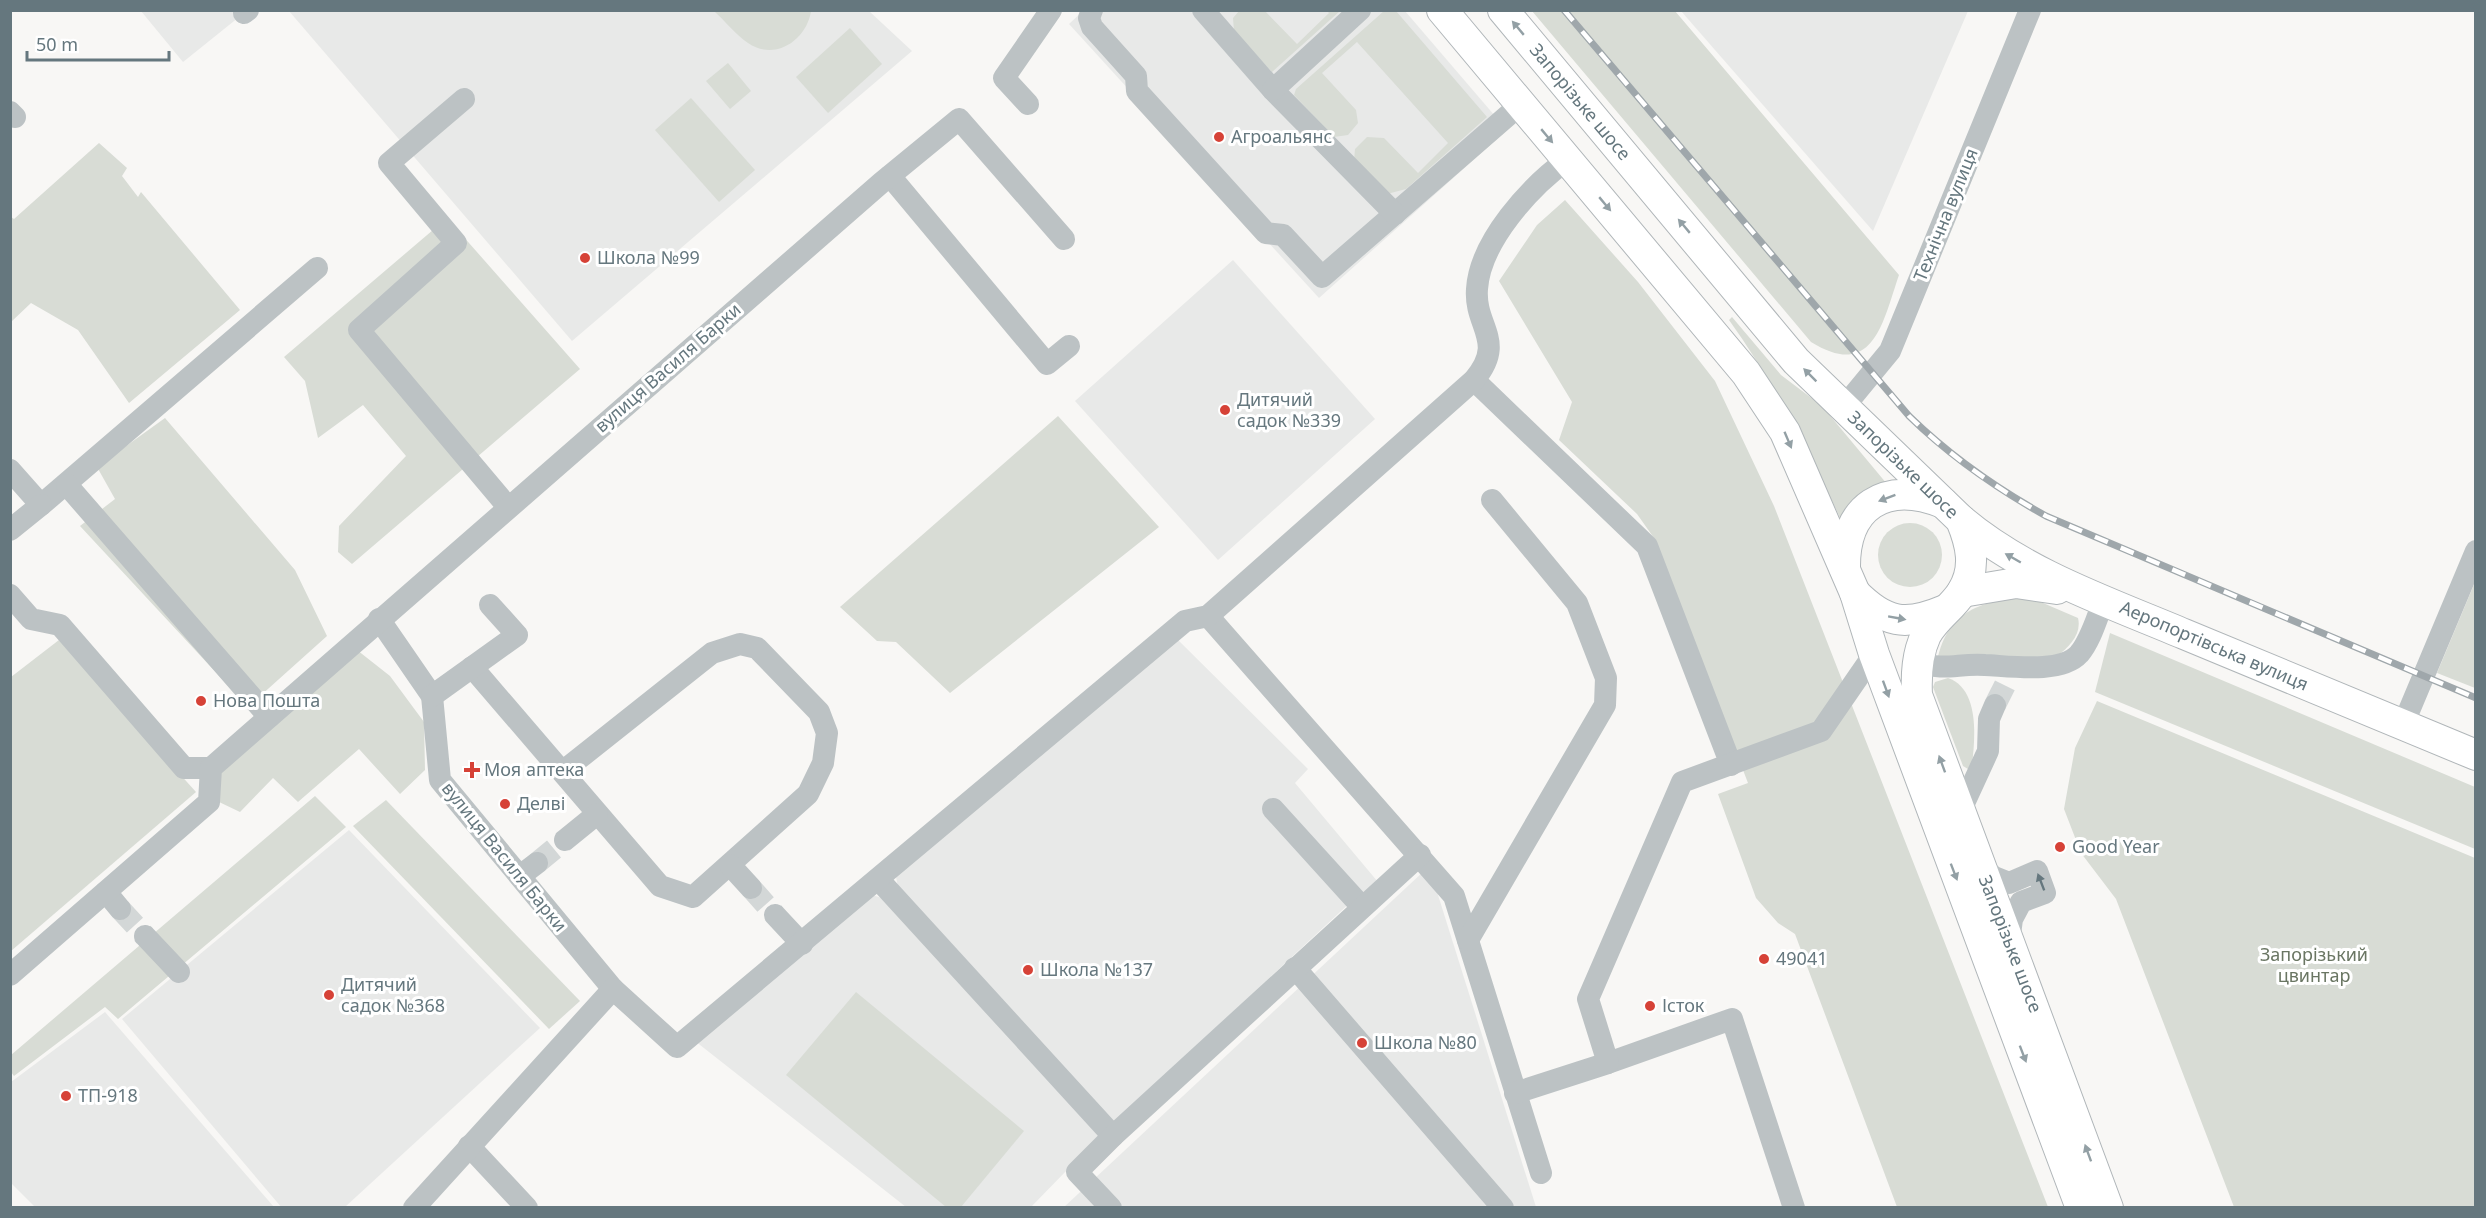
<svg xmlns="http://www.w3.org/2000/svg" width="2486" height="1218" viewBox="0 0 2486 1218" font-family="'Noto Sans',sans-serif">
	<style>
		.built { fill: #e8e9e8 }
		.green { fill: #d8dcd5 }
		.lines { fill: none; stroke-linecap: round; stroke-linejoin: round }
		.minor-tunnel { stroke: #d3d7d7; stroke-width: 22; stroke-dasharray: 22 11; stroke-linecap: butt }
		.major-casing { stroke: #b0b6b9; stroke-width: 32 }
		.minor { stroke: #bcc2c4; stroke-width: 22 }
		.major { stroke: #fff; stroke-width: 30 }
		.rail-casing { stroke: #9fa7ab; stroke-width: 7 }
		.rail { stroke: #fff; stroke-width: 4.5; stroke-dasharray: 14; stroke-linecap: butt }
		.oneway { fill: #93a0a5 }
		.oneway2 { fill: #65777e }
		.poi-dot { fill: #d64237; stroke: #fff; stroke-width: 2 }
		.labels { text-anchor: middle; stroke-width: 6; stroke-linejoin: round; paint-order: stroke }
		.street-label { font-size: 18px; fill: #65777e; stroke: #fff }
		.poi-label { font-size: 18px; fill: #65777e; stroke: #fff; text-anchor: start }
		.park-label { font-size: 18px; fill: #6a7663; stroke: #fff }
	</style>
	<rect width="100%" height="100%" fill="#f8f7f5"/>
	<g class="built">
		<path d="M242,10L244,13L183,62L141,11Z"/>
		<path d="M1084,10L1405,11L1507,130L1319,298L1069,24Z"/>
		<path d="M289,11H869L912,51L572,341Z"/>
		<path d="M1681,11H1968L1873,231Z"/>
		<path d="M1233,260L1375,419L1218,560L1075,401Z"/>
		<path d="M1173,635L1308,769L1295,783L1378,882L1354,899L1107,1129L1031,1207H906L695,1041L869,894L885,899L898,887L895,872Z"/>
		<path d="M349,830L540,1028L345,1207L282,1208L122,1019Z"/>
		<path d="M1424,871L1433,879L1536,1207L1063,1208Z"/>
		<path d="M105,1012L274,1207H35L11,1183V1082Z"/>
	</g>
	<g class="green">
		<path d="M714,11H811C807,39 776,62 748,43C736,35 725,21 714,11Z"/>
		<path d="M1239,11H1265L1297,44L1329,13L1327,11H1340L1272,72L1234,31L1233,18Z"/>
		<path d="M1384,11H1396L1487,117L1406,189L1387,194L1354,161L1355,149L1367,137L1384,138L1418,173L1448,143L1357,42L1322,73L1356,110L1358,123L1348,135L1334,137L1294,95L1296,89Z"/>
		<path d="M1532,11H1675L1899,275C1883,321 1874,381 1811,342Z"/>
		<path d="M850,28L882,64L828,113L796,77Z"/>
		<path d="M728,63L751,91L730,109L706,81Z"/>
		<path d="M691,98L755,170L719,202L655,130Z"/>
		<path d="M99,143L127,168L122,176L138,197L141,192L240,310L129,403L78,330L31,303L11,322V217L14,219Z"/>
		<path d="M1565,200L1638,282L1715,381L1774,506L2048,1207H1897L1795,934L1778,923L1756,898L1718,794L1748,783L1654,538L1637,514L1559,440L1572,402L1499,281L1537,225Z"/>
		<path d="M447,218L580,369L352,564L338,552L339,526L406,456L363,405L318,438L305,381L284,357Z"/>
		<path d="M1732,317L1781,375L1822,406L1887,484L1842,522C1808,450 1775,384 1729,320Z"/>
		<path d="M1058,416L1159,527L950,693L896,642L877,641L840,607Z"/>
		<path d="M165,418L295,570L327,636L248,707L80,526L115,499L97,467Z"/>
		<circle cx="1910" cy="555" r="32"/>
		<path d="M2475,582V688L2437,673Z"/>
		<path d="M2029,597L2078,618C2082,634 2069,647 2057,656L1937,661C1947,610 1983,600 2029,597Z"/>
		<path d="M2110,633L2475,787V849L2095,692Z"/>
		<path d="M59,640L196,792L11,951V677Z"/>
		<path d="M357,650L390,676L424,722L425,770L400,794L359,749L298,802L273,778L240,812L217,801L219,770Z"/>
		<path d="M1948,678C1980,689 1975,739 1972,765L1968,769L1963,766L1933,687L1935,682Z"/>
		<path d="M2097,701L2475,858V1207H2234L2116,899L2081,853L2064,809L2075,748Z"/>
		<path d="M315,796L346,827L118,1019L105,1007L14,1076L11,1072V1055Z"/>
		<path d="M386,800L580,1001L549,1029L353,826Z"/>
		<path d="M856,992L1024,1131L961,1207H946L786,1075Z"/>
	</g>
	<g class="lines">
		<g class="minor-tunnel">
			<path d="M1995,705L2008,679"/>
			<path d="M537,863L565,840"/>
			<path d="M751,888L775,915"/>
			<path d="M120,909L145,936"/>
		</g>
		<g class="major-casing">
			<g id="major">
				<path d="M1442,10L1746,373L1785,432L1855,593L1874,654L2081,1208"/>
				<path d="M1503,10L1796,361L1961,520C1971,544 1977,568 1962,592C1952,608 1935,618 1926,635C1917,654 1916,674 1917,695L2108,1208"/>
				<path d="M1961,520C2025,574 2108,602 2184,634C2281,674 2378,715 2476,755"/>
				<path d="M1845,569C1844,506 1885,480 1943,503"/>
				<path d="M1962,592L2016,583L2057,589"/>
				<path d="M1855,593C1885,623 1905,627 1945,610"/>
			</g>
		</g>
		<g class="minor">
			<path d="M1092,10L1089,18L1092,27L1136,76L1137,91L1266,233L1283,235L1322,277L1521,104"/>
			<path d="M1203,10L1273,90L1395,214"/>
			<path d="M244,13L248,10"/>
			<path d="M1273,90L1360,10"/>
			<path d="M464,99L389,163L456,243L359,330L508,507"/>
			<path d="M1028,104L1004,78L1051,10"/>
			<path d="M10,112L15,117"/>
			<path d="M890,176L1047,364L1069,346"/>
			<path d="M1474,380L1647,546L1731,765"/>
			<path d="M1843,408L1890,351L2030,10"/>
			<path d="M10,470L41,505L317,268"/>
			<path d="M67,485L269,717"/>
			<path d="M10,530L41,505"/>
			<path d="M10,595L31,619L60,625L184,768H211"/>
			<path d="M1208,616L1454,896L1541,1173"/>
			<path d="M379,619L432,696L440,780L613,989"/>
			<path d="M1917,663C1946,671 1959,663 1985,665C2009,666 2061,674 2079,654C2091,640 2097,617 2104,600"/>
			<path d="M472,667L660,886L693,897L808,794L823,763L827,733L819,712L757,648L740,644L712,653L562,772"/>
			<path d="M432,696L517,635L490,605"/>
			<path d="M2403,725L2476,551"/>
			<path d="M1273,809L1362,907"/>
			<path d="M1960,812L1988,751L1989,719L1995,705"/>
			<path d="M565,840L597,814"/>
			<path d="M730,865L751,888"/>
			<path d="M1981,867L1994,877L2009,883L2037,871L2045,893L2021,902L2012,919L2009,942"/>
			<path d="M520,876L537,863"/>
			<path d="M879,880L1113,1136"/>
			<path d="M106,892L120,909"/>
			<path d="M775,915L802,944"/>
			<path d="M145,936L179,972"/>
			<path d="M1468,940L1605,705L1606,678L1577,603L1492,500"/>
			<path d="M1295,968L1503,1208"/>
			<path d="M10,975L209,802L211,768L881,183L959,119L1064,239"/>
			<path d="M1608,1063L1732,1019L1794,1208"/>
			<path d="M1515,1093L1608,1063L1588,999L1682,782L1821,731L1874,654"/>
			<path d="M469,1146L527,1208"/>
			<path d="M414,1208L613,989L677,1047L1185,621L1208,616L1474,380C1507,341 1474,327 1477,289C1480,241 1531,186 1567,160"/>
			<path d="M1111,1208L1077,1172L1113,1136L1420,855"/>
		</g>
		<use href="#major" class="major"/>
		<g class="rail-casing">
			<path id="rail" d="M1564,10L1909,416C1951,457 1996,488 2046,516L2476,698"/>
		</g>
		<use href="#rail" class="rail"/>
	</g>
	<defs><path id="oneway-solid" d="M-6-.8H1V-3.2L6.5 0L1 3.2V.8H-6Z" transform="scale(1.5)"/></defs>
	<g class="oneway">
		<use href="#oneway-solid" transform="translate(1518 28) rotate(-130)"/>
		<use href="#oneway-solid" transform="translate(1547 136) rotate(50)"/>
		<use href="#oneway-solid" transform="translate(1605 204) rotate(50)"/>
		<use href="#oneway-solid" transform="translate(1684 226) rotate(-130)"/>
		<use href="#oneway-solid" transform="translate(1810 375) rotate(-135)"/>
		<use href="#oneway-solid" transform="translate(1788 440) rotate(67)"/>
		<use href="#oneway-solid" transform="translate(1887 498) rotate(159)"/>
		<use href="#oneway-solid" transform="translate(2013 558) rotate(-150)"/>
		<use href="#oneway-solid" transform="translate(1897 618) rotate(10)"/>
		<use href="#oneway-solid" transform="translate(1886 689) rotate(70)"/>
		<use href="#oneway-solid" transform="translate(1942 764) rotate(-110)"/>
		<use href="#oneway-solid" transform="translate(1954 872) rotate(69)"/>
		<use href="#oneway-solid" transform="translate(2023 1054) rotate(69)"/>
		<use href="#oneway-solid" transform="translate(2088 1153) rotate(-110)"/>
	</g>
	<use class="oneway2" href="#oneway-solid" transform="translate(2041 882) rotate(-111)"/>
	<g class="poi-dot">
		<circle cx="1219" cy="137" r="6"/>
		<circle cx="585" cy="258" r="6"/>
		<circle cx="1225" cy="410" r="6"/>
		<circle cx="201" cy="701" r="6"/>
		<path d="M469 761h6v6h6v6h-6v6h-6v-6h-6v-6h6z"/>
		<circle cx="505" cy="804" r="6"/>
		<circle cx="2060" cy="847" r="6"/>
		<circle cx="1764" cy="959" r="6"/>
		<circle cx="1028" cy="970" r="6"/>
		<circle cx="329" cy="995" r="6"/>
		<circle cx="1650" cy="1006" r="6"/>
		<circle cx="1362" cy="1043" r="6"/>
		<circle cx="66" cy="1096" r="6"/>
	</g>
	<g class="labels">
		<g class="street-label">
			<text transform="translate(1580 102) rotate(50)" y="6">Запорізьке шосе</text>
			<text transform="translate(1946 215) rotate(-68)" y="6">Технічна вулиця</text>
			<text transform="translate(668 368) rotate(-41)" y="6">вулиця Василя Барки</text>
			<text transform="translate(1903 465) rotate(44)" y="6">Запорізьке шосе</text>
			<text transform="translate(2214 646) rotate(23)" y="6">Аеропортівська вулиця</text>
			<text transform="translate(504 857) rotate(51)" y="6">вулиця Василя Барки</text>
			<text transform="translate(2010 944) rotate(69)" y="6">Запорізьке шосе</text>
		</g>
		<g class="poi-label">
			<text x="1231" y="143">Агроальянс</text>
			<text x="597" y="264">Школа №99</text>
			<text x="1237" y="406">Дитячий<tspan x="1237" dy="21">садок №339</tspan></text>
			<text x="213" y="707">Нова Пошта</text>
			<text x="484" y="776">Моя аптека</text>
			<text x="517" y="810">Делві</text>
			<text x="2072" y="853">Good Year</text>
			<text x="1776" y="965">49041</text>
			<text x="1040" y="976">Школа №137</text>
			<text x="341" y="991">Дитячий<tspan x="341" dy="21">садок №368</tspan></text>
			<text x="1662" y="1012">Істок</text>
			<text x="1374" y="1049">Школа №80</text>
			<text x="78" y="1102">ТП-918</text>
		</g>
		<g class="park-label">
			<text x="2314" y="961">Запорізький<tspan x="2314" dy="21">цвинтар</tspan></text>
		</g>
	</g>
	<rect width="2486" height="1218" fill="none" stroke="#65777e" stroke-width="24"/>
	<path d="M27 51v9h142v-9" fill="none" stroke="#65777e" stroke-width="3"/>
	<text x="36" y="51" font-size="18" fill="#65777e" stroke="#ffffff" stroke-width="4.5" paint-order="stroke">50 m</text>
</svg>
